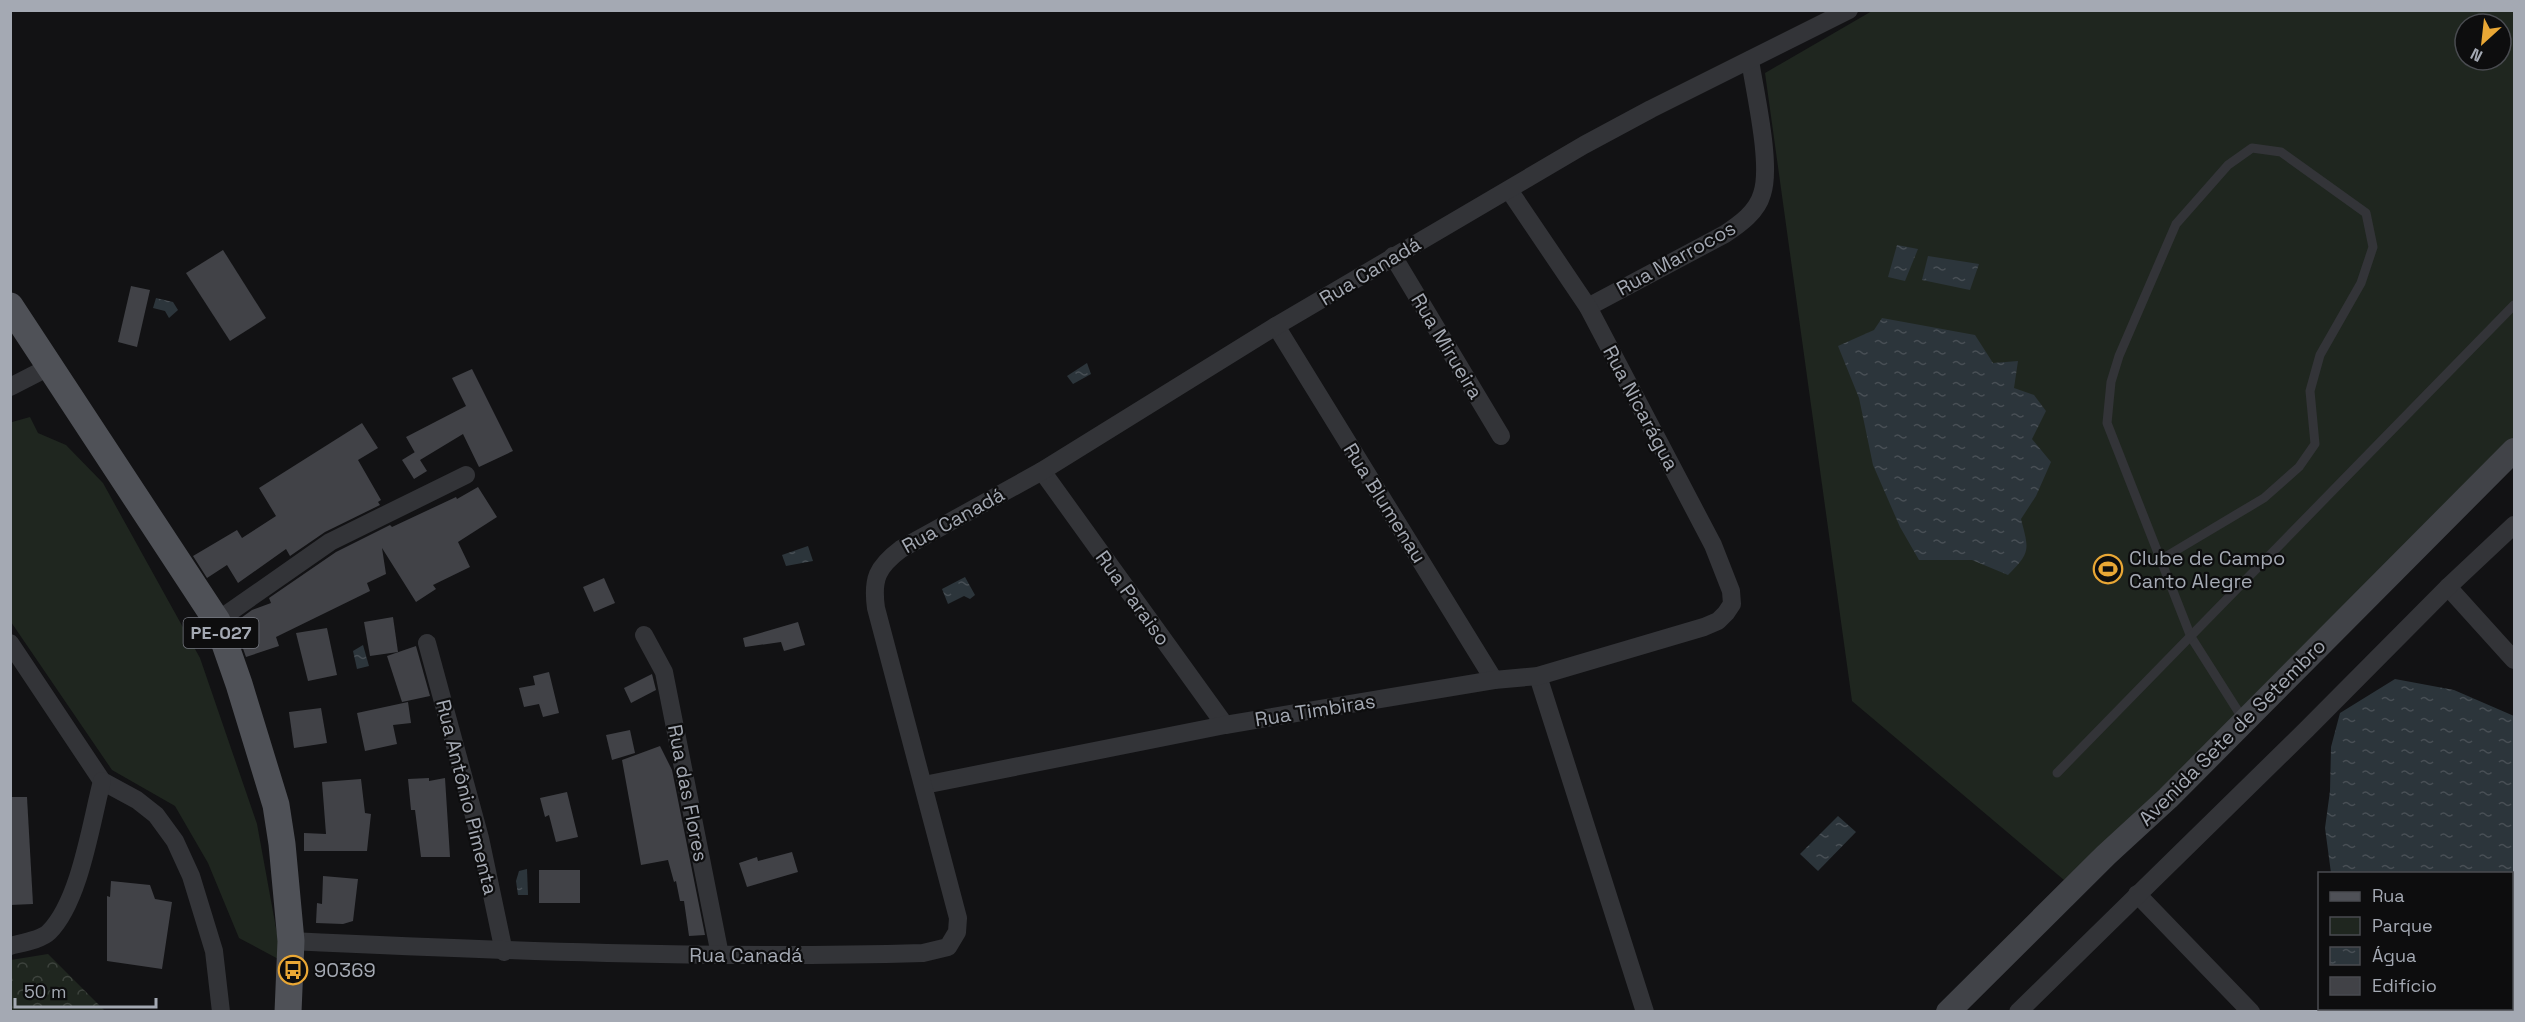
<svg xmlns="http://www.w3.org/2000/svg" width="2525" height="1022" viewBox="0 0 2525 1022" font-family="'Space Grotesk',sans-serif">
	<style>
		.green { fill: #1f261f; fill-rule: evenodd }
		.forest { fill: url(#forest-crowns) }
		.water { fill: url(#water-ripples) }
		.building { fill: #414247 }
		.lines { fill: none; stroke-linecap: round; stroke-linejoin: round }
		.service { stroke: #333438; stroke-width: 9 }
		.minor { stroke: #333438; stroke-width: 18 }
		.secondary { stroke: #414348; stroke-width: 24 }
		.primary { stroke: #4f5157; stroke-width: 27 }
		.labels { text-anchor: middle; stroke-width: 4.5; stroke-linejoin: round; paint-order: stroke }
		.shield { fill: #0d0d0e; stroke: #777a82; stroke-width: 1.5 }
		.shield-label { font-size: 18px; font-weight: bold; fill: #a4a9b3 }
		.street-label { font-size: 20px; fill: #a4a9b3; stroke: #0d0d0e }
		.poi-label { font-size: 20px; fill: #a4a9b3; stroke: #0d0d0e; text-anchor: start }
	</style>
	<defs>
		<pattern id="forest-crowns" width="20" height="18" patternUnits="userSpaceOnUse" patternTransform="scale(1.5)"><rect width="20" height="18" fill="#1f261f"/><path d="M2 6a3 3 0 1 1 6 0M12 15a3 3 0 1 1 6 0" fill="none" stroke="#3d433d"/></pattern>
		<pattern id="water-ripples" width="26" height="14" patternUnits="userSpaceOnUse" patternTransform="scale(1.5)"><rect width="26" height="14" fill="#2c353b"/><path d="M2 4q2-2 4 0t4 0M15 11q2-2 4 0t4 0" fill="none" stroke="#484f55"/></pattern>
	</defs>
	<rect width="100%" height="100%" fill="#121214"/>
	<g class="green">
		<path d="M1872,11H2514V437L2158,792L2064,880L1852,701L1765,73ZM2465,24H2501V60H2465Z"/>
		<path d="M30,417L38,433L66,445L103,483L200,658L257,824L282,961L239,938L208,863L175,806L112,770L11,622L10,420L12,422Z"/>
	</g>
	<path class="forest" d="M48,954L105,1011H11V960Z"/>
	<g class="water">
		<path d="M1897,245L1918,249L1905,281L1888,277Z"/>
		<path d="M1928,256L1979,264L1970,290L1922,280Z"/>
		<path d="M156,298L173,302L178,310L169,318L165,311L153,308Z"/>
		<path d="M1882,318L1975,335L1993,363L2018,361L2014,388L2034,395L2046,411L2032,439L2051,462L2036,496L2021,519C2029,550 2031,552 2008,575L1972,560H1919L1900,527L1873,465L1859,398L1838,346L1874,330Z"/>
		<path d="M1087,363L1091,374L1073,384L1067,376Z"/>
		<path d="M808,546L813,561L786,566L782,555Z"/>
		<path d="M965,577L975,595L970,599L964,596L948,604L942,589Z"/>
		<path d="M363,645L369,666L357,669L353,651Z"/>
		<path d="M2395,679L2454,690L2514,716V993L2512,995V874L2331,873L2325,828L2330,791L2331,747L2340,713Z"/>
		<path d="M1838,816L1856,832L1818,871L1800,854Z"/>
		<path d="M527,869L528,895H518L516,881L519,871Z"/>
	</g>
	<g class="building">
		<path d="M223,250L266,318L230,341L186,273Z"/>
		<path d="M131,286L150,290L137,347L118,342Z"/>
		<path d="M472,369L513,451L479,467L463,434L420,460L427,471L414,479L402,460L415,452L418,458L406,437L466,406L452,378Z"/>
		<path d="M362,423L378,448L358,460L381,500L378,502L380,505L325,532L290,556L286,549L238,583L227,565L207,578L193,556L237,530L242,538L276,516L259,488Z"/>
		<path d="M478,487L497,517L458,542L470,567L433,585L436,589L416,602L382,548L386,574L367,583L370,591L276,637L279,646L246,657L234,623L252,610L271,603L269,598L336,552L390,525L392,527L456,497L457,499Z"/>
		<path d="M604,578L615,603L594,612L583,587Z"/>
		<path d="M393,617L398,652L370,656L364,622Z"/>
		<path d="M798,622L805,645L784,651L781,642L745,647L743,638Z"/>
		<path d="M327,628L337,675L308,681L296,633Z"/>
		<path d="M416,646L430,696L402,702L387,656Z"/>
		<path d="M549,672L559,713L543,717L539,704L524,707L519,688L535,685L533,676Z"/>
		<path d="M652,674L656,690L631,703L624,688Z"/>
		<path d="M408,702L411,723L393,725L397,744L365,751L357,713Z"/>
		<path d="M321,708L327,743L294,748L289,712Z"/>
		<path d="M630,730L635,753L612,760L606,735Z"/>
		<path d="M660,746L672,770L705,935L689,936L684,901H680L676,881L674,882L668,860L641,865L622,760Z"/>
		<path d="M429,778V781L445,778L450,857H421L415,810H411L408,779Z"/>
		<path d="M361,779L365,813L371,814L367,851H304V833L326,834L322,782Z"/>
		<path d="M567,792L578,837L556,842L549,815L545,817L540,798Z"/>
		<path d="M10,797H27L33,904L10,905Z"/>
		<path d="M792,852L798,872L747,887L739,863L757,857L758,861Z"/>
		<rect x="539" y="870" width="41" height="33"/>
		<path d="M323,876L358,879L353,921L343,924L316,923L317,903L322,904Z"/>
		<path d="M111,881L150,885L155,899L172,902L162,969L107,961V896L110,897Z"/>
	</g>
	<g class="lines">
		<g class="service">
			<path d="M2160,560L2264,498L2299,467L2315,444L2310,391L2320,355L2361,283L2373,247L2366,213L2281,152L2252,148L2228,165L2176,224L2119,356L2111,382L2107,423L2191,637L2243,719"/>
			<path d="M2057,773L2514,305"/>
		</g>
		<g class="minor">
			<path d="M1393,256L1501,436"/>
			<path d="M1588,307L1725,234C1740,224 1757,212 1762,194C1772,165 1755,93 1750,60"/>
			<path d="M1276,326L1494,680"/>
			<path d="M10,387L49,367"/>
			<path d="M1042,471L1225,725"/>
			<path d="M2448,587L2514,660"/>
			<path d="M217,621L330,542L466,475"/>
			<path d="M644,635L664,672L720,955"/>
			<path d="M10,643L102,781L137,800L156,815L175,841L191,876L214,951L221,1012"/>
			<path d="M427,643L480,838L504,952"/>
			<path d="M1538,676L1645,1012"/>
			<path d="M924,785L1225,725L1494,680L1538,676L1704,627L1718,621L1726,613L1732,604L1731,591L1713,545L1588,307L1509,190"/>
			<path d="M2137,894L2251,1012"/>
			<path d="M291,941C502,951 712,959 923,953L948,947L957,932L958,918L876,608C872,579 877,567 901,549L1042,471L1276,326L1584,145L1651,109L1849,10"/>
			<path d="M10,946C21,943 41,940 49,932C80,901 91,823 102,781"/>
			<path d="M2018,1012L2307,729L2448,587L2514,525"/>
		</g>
		<path class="secondary" d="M1948,1012L2106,855L2168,798L2514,450"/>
		<path class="primary" d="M10,306L217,621L239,684L276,805L282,844L291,941L288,1012"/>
	</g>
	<defs>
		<g id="stadium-ring" transform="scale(1.5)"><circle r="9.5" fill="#0d0d0e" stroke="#e9a735" stroke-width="1.5"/><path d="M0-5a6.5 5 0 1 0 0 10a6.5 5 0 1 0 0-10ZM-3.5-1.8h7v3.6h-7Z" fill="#e9a735"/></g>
		<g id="bus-ring" transform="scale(1.5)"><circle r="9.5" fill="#0d0d0e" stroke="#e9a735" stroke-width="1.5"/><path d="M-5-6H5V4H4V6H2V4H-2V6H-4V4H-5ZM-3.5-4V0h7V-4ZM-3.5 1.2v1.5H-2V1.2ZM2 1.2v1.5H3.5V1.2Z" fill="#e9a735"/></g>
	</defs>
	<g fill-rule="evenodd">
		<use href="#stadium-ring" x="2108" y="569"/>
		<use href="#bus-ring" x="293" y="970"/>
	</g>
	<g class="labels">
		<rect class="shield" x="183.5" y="618" width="75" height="30" rx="4.5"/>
		<g class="shield-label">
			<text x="221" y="639">PE-027</text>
		</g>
		<g class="street-label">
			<text transform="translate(1676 258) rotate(-29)" y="7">Rua Marrocos</text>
			<text transform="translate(1370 271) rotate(-31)" y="7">Rua Canadá</text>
			<text transform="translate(1447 346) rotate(59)" y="7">Rua Mirueira</text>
			<text transform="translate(1641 408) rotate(62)" y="7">Rua Nicarágua</text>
			<text transform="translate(1385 503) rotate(58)" y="7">Rua Blumenau</text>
			<text transform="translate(953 520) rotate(-29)" y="7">Rua Canadá</text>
			<text transform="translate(1133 598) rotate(54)" y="7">Rua Paraiso</text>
			<text transform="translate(1315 710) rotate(-9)" y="7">Rua Timbiras</text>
			<text transform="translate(2232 732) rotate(-45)" y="7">Avenida Sete de Setembro</text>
			<text transform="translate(688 793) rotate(79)" y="7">Rua das Flores</text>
			<text transform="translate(467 797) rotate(76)" y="7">Rua Antônio Pimenta</text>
			<text x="746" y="962">Rua Canadá</text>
		</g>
		<g class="poi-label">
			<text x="2129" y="565">Clube de Campo<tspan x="2129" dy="23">Canto Alegre</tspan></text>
			<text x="314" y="977">90369</text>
		</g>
	</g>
	<rect width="2525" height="1022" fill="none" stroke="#a4a9b3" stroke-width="24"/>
	<rect x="2318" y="872" width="195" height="138" fill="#0d0d0e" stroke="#494b50" stroke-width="1.5"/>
	<rect x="2330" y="892" width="30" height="9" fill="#4f5157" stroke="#494b50" stroke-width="1.5"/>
	<text x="2372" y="902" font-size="18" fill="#a4a9b3">Rua</text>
	<rect x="2330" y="917" width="30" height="18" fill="#1f261f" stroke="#494b50" stroke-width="1.5"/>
	<text x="2372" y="932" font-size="18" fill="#a4a9b3">Parque</text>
	<rect x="2330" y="947" width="30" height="18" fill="url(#water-ripples)" stroke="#494b50" stroke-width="1.5"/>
	<text x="2372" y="962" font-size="18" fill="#a4a9b3">Água</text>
	<rect x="2330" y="977" width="30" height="18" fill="#414247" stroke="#494b50" stroke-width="1.5"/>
	<text x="2372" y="992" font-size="18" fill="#a4a9b3">Edifício</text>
	<g transform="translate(2483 42) rotate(207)"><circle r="28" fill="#0d0d0e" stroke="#494b50" stroke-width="1.5"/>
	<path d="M0-4.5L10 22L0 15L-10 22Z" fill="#e9a735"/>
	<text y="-9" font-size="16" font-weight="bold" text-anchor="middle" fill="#a4a9b3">N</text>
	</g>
	<path d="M15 998v9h141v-9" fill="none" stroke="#a4a9b3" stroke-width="3"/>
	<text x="24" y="998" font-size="18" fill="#a4a9b3" stroke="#0d0d0e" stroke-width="4.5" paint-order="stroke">50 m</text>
</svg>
